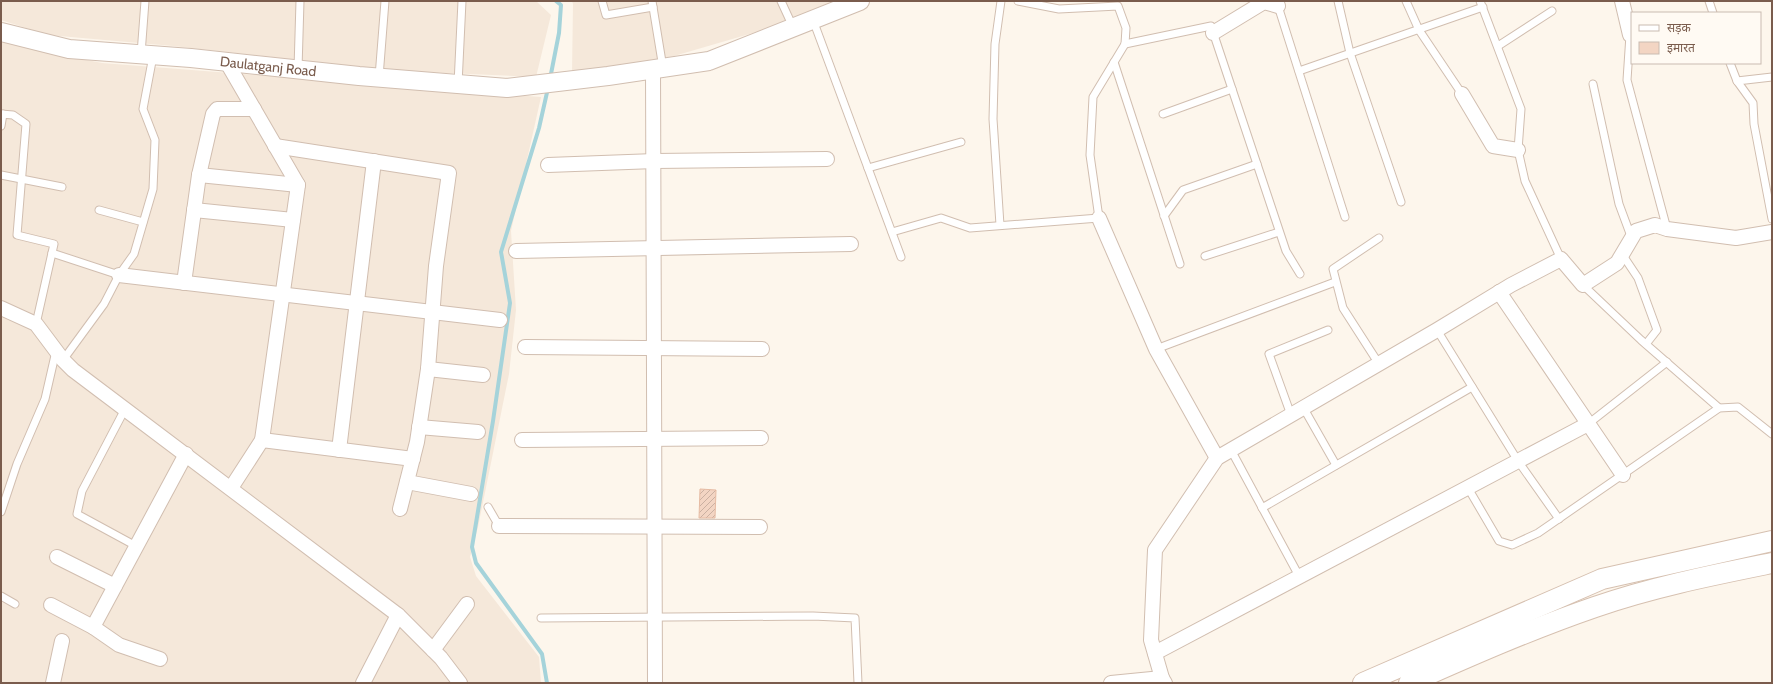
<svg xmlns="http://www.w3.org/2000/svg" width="1773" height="684" viewBox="0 0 1773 684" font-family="Cabin,'Noto Sans Devanagari',sans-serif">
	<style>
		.residential { fill: #f5e8da }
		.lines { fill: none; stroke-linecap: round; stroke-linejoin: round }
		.stream { stroke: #a5d3da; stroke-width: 4 }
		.building { fill: url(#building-hatch); stroke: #e6bba3 }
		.service-casing { stroke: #d1beb0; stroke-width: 9 }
		.minor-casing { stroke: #d1beb0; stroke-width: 16 }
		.tertiary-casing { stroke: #d1beb0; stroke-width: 20 }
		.secondary-casing { stroke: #d6c0b0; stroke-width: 22 }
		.service { stroke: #fff; stroke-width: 7 }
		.minor { stroke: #fff; stroke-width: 14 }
		.tertiary { stroke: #fff; stroke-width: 18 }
		.secondary { stroke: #fff; stroke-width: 20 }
		.labels { text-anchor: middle; stroke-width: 3.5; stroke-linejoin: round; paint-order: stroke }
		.street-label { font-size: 14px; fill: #7a5c4d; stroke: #fffaf3 }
	</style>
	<defs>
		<pattern id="building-hatch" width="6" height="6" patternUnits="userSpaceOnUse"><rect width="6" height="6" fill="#f3d5c3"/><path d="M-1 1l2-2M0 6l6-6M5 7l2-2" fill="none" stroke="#cab0a1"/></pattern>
	</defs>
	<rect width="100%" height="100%" fill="#fdf6ec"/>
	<g class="residential">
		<path d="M1,1H536L551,15L536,77L400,71L173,46L48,35L1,20Z"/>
		<path d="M572,1H840L767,29L674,56L572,73L573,4Z"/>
		<path d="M1,39L22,47L102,63L541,97L511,231L516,310L509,374L478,527L470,557L476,576L539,657L541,683H1Z"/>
	</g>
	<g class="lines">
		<g class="stream">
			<path d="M550,79L559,33L561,5L556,1"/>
			<path d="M547,683L542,654L476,563L472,547L493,421L510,303L501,252L539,128L548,88"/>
		</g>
	</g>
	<path class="building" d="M700,489L716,490L715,518H699Z"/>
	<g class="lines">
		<g class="service-casing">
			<g id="service">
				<path d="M602,1L606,15L653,7"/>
				<path d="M652,1L663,68"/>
				<path d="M781,1L793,27"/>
				<path d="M1338,1L1350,53L1401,202"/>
				<path d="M1406,1L1419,30L1462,94"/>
				<path d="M1480,1L1521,109L1518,150L1525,181L1561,259"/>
				<path d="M1709,1L1713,13"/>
				<path d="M1278,6L1345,217"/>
				<path d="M813,20L901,257"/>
				<path d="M1632,34L1630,35L1627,80L1667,229"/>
				<path d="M1125,44L1211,26L1286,251L1300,274"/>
				<path d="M1498,46L1552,11"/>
				<path d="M141,54L145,1"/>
				<path d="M1114,62L1180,264"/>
				<path d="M1730,63L1737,81L1753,103L1754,124L1772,219"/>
				<path d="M298,69L300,1"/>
				<path d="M1299,71L1483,7"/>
				<path d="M379,77L385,1"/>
				<path d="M1737,81L1772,77"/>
				<path d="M458,84L462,1"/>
				<path d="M1593,84L1619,204L1632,239"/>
				<path d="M1,114L13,115L26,124L17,235L54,244L36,324"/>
				<path d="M1163,114L1232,89"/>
				<path d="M1,126L3,114"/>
				<path d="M868,168L961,142"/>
				<path d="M1,175L62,187"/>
				<path d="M99,210L143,222"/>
				<path d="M1164,216L1183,190L1257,164"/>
				<path d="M1000,225L993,119L995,44L1001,1"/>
				<path d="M892,232L941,218L970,228L1099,218L1090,155L1093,97L1125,44L1126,28L1118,6L1059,9L1018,1"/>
				<path d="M52,253L119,275"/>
				<path d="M1622,254L1638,278L1657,330L1646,344"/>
				<path d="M1205,256L1279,232"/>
				<path d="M1583,285L1641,340L1719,408"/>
				<path d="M1437,330L1518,461L1559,519"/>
				<path d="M1156,349L1335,282"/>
				<path d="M63,360L104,304L119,275L134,254L153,189L155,140L143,109L153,56"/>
				<path d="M1379,364L1343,308L1333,269L1379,238"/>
				<path d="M1303,407L1336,465"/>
				<path d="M125,409L82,491L77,514L136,546"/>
				<path d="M1291,415L1269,354L1328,330"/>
				<path d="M1588,424L1667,362"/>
				<path d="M1231,450L1299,576"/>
				<path d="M1468,488L1499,541L1512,545L1538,533L1719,408L1738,407L1772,434"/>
				<path d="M488,507L499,526"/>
				<path d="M1262,508L1472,387"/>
				<path d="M1,512L17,464L45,399L56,351"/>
				<path d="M1,596L15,604"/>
				<path d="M541,618L813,616L855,618L858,683"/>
			</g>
		</g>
		<g class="minor-casing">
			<g id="minor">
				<path d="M1622,1L1630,35"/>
				<path d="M1213,33L1264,2L1278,6"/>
				<path d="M226,61L298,185L262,440L231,488"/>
				<path d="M653,69L655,683"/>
				<path d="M1462,94L1493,146L1518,150"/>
				<path d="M275,146L449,173L436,266L428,369L417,442L400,509"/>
				<path d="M548,165L655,161L827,159"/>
				<path d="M199,175L298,185"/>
				<path d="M194,210L293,220"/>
				<path d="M1099,218L1156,349L1217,458"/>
				<path d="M516,251L851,244"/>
				<path d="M119,275L500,320"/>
				<path d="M184,283L199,175L213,114L217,109H254"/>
				<path d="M1499,292L1623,475"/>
				<path d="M1,308L36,324L63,360L73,370L398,615L441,658L460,683"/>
				<path d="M525,347L762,349"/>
				<path d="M428,369L483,375"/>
				<path d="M419,427L478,432"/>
				<path d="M262,440L413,459"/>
				<path d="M522,440L761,438"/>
				<path d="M339,450L374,161"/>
				<path d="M407,482L471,494"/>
				<path d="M499,526L760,527"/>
				<path d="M57,557L115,586"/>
				<path d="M51,605L93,627L119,645L160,659"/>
				<path d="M93,627L186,454"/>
				<path d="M433,650L467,604"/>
				<path d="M1155,653L1588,424"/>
				<path d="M1162,678L1151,640L1155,550L1217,458L1437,330L1511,285L1561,259L1583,285L1617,263L1636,231L1655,225L1667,229L1736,238L1772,232"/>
				<path d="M53,683L62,641"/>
				<path d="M363,683L398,615"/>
				<path d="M1111,683L1162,678L1165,683"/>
			</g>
		</g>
		<g class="tertiary-casing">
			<g id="tertiary">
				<path id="s1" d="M1,32L69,49L191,58L359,76L507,88L608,76L709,61L860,1"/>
			</g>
		</g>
		<g class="secondary-casing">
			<g id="secondary">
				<path d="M1363,683L1602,579L1772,541"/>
				<path d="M1409,683C1470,656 1531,629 1595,607C1652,587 1713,575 1772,563"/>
			</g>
		</g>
		<use href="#service" class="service"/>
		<use href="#minor" class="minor"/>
		<use href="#tertiary" class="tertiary"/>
		<use href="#secondary" class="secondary"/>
	</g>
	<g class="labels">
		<g class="street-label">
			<text dy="5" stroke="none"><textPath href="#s1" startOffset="270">Daulatganj Road</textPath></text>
		</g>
	</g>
	<rect width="1773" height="684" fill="none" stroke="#7a5c4d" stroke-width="4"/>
	<rect x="1631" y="12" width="130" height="52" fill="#fffaf3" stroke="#cabbb1"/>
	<rect x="1639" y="25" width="20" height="6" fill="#ffffff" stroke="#cabbb1"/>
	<text x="1667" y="32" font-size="12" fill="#7a5c4d">सड़क</text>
	<rect x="1639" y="42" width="20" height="12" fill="#f3d5c3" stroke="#cabbb1"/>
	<text x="1667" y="52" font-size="12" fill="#7a5c4d">इमारत</text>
</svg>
